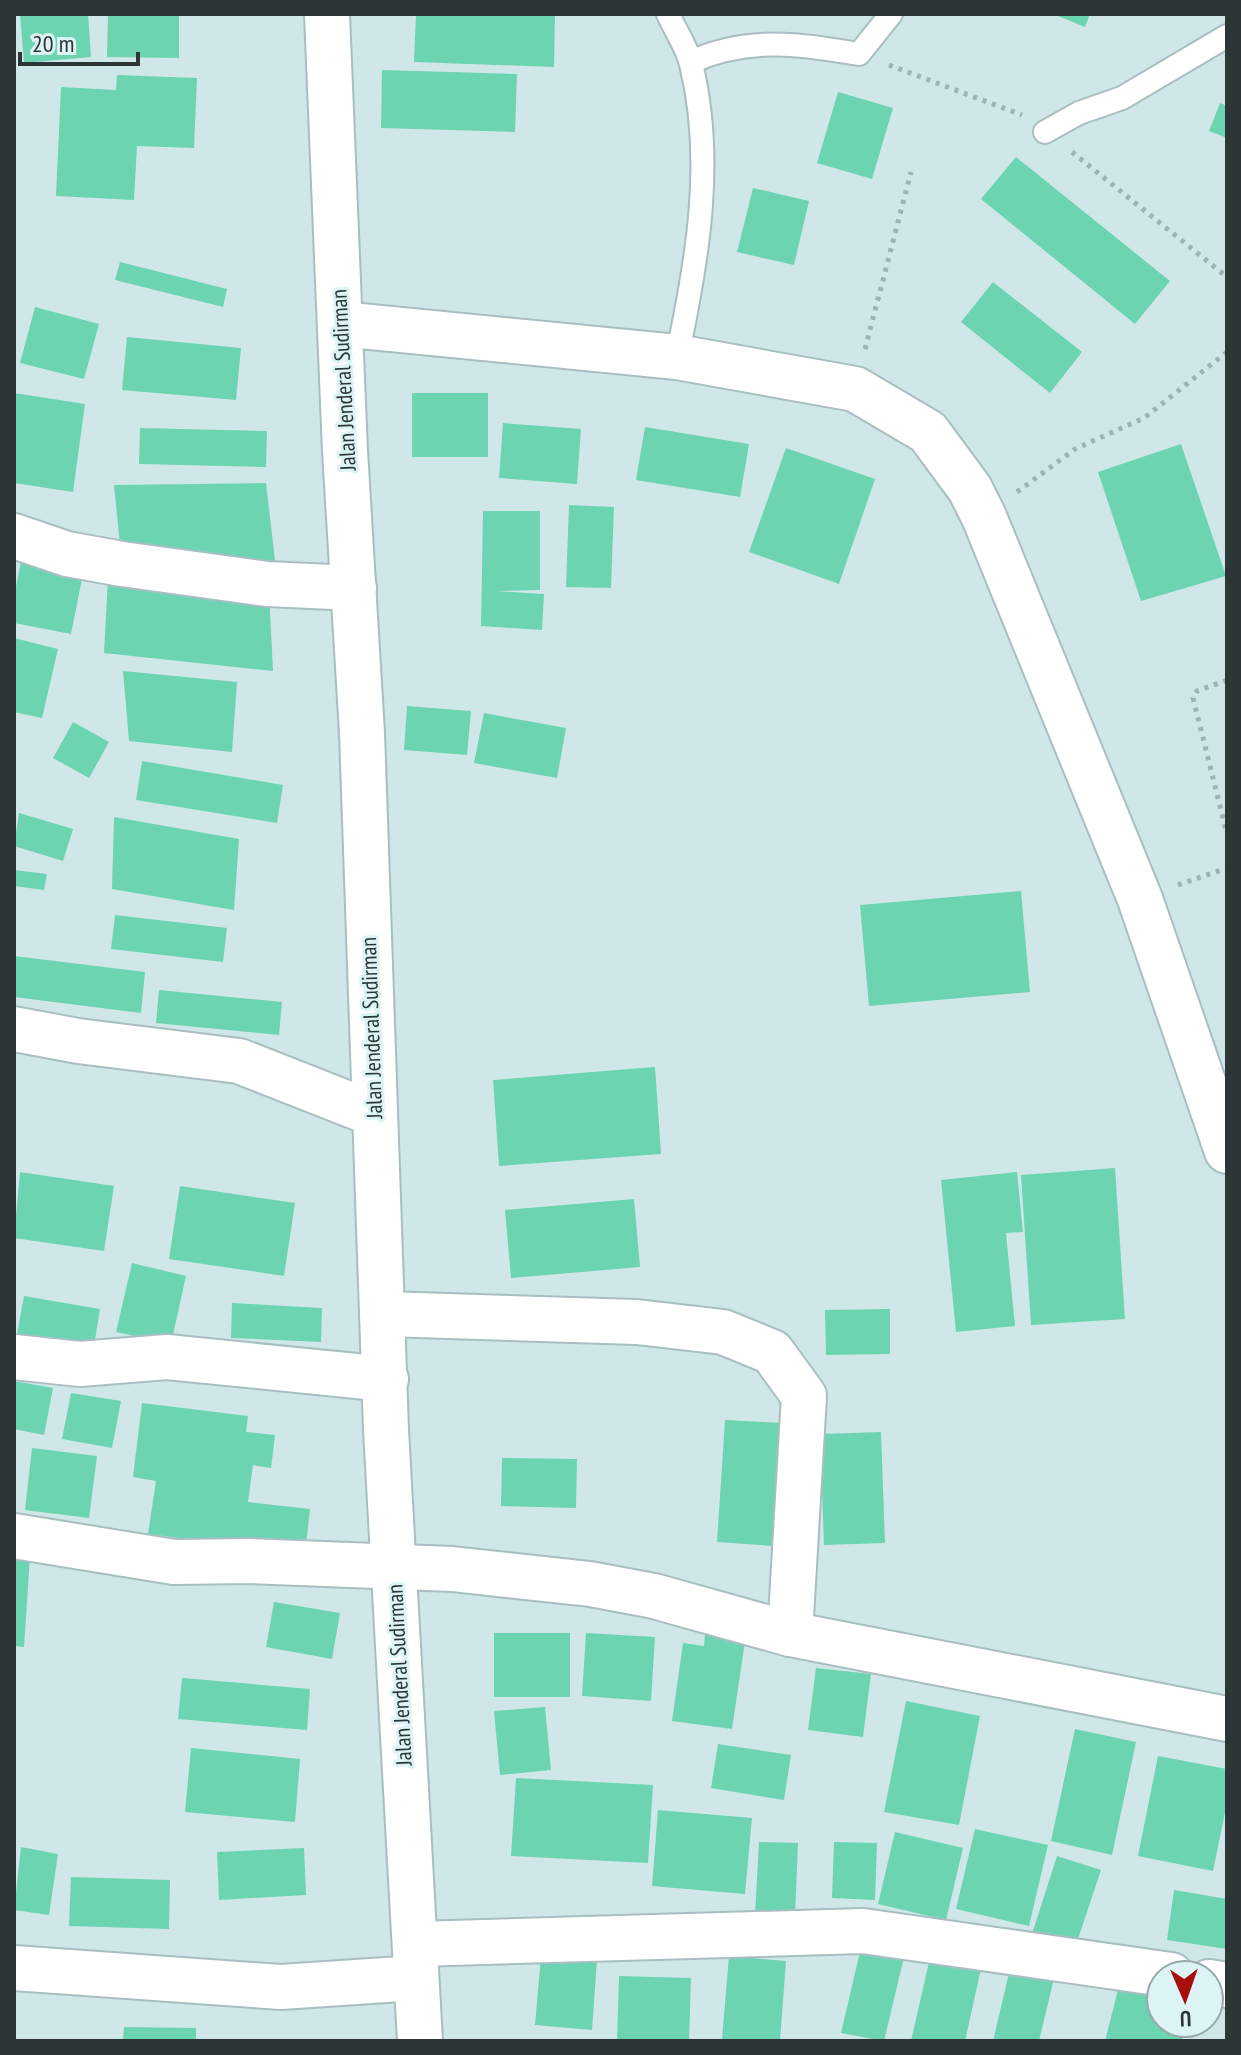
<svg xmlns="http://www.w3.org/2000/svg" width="1241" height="2055" viewBox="0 0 1241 2055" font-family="'PT Sans Narrow',sans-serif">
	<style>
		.building { fill: #6dd4b1 }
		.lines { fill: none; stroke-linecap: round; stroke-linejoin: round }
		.lane-casing { stroke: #a8bec1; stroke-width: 26 }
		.street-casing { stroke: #a8bec1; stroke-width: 48 }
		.secondary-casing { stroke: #a8bec1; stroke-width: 48 }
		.highway-casing { stroke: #a8bec1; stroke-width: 48 }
		.path { stroke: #9eb1b3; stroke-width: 5; stroke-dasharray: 4 6; stroke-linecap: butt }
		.lane { stroke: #fff; stroke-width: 22 }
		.street { stroke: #fff; stroke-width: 44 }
		.secondary { stroke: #fff; stroke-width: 44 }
		.highway { stroke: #fff; stroke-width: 44 }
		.labels { text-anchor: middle; stroke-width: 6; stroke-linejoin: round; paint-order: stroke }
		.street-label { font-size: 22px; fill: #2d3637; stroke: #ddf4f7 }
	</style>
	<rect width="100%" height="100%" fill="#d0e7e9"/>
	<g class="building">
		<path d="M20,14H88L91,57L24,63Z"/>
		<path d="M108,14H179V58L107,57Z"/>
		<path d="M416,14H555L554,67L414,62Z"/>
		<path d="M1053,14H1090L1085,27Z"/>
		<path d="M382,70L517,74L515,132L381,128Z"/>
		<path d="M117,75L197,78L194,148L137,146L134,200L56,196L61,87L116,90Z"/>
		<path d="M838,92L893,108L872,179L817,163Z"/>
		<path d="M1220,103L1227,106V138L1209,131Z"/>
		<path d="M1016,157L1170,281L1135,324L981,199Z"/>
		<path d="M753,188L809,201L794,265L737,252Z"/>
		<path d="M120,262L227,289L223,307L115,280Z"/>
		<path d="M993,282L1082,352L1050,393L961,322Z"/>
		<path d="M35,307L99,324L84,379L20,363Z"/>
		<path d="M127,337L241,348L236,400L122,390Z"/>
		<path d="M14,393L85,404L73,492L14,483Z"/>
		<rect x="412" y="393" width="76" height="64"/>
		<path d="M503,423L581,429L577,484L499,478Z"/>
		<path d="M645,427L749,444L740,497L636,480Z"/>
		<path d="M140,428L267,431L266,467L139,464Z"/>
		<path d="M1181,444L1226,576L1141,601L1098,472Z"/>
		<path d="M786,448L875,479L839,584L749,552Z"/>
		<path d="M266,483L276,569L121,555L114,485Z"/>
		<path d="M569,505L614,507L611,588L566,587Z"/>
		<path d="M483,511H540V590L495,591L544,594L542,630L481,626Z"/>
		<path d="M22,557L84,569L71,634L14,623V596Z"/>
		<path d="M108,578L269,592L273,671L104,653Z"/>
		<path d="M14,638L58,649L42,718L14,712Z"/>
		<path d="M123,671L237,682L232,752L129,741Z"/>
		<path d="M407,706L471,711L467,755L404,750Z"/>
		<path d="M484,713L566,728L557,778L474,763Z"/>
		<path d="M73,722L109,742L89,778L53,758Z"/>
		<path d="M142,761L283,785L277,823L136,800Z"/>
		<path d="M19,813L73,829L63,861L14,846Z"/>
		<path d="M114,817L239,839L234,910L112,889Z"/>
		<path d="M14,870L47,874L44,890L14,886Z"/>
		<path d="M1021,891L1030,992L869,1006L860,905Z"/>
		<path d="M115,915L227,928L223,962L111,949Z"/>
		<path d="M14,956L145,972L141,1013L14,997Z"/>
		<path d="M159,990L282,1002L279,1035L156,1023Z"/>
		<path d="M655,1067L661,1154L499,1166L493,1080Z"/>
		<path d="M1115,1168L1125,1319L1031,1325L1021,1175Z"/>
		<path d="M20,1172L114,1186L104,1251L14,1238Z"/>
		<path d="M1017,1172L1023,1232L1006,1233L1015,1326L956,1332L941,1180Z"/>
		<path d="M180,1186L295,1203L284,1276L169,1259Z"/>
		<path d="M634,1199L640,1267L511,1278L505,1210Z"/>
		<path d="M132,1263L186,1276L171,1344L116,1332Z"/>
		<path d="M24,1296L100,1309L94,1346L17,1334Z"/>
		<path d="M232,1303L322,1308L321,1342L231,1338Z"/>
		<path d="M890,1309V1354L826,1355L825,1310Z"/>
		<path d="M14,1381L53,1388L44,1435L14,1429Z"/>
		<path d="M71,1393L121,1401L112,1448L62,1439Z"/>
		<path d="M142,1403L248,1416L246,1432L275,1435L271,1468L253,1465L248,1502L310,1509L305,1554L148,1534L156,1481L133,1477Z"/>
		<path d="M725,1420L783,1423L774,1546L717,1542Z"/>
		<path d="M881,1432L885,1543L824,1545L820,1434Z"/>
		<path d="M32,1448L97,1456L89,1518L25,1510Z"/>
		<path d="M502,1458L577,1459L576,1508L501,1506Z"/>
		<path d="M14,1555L30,1556L24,1647L14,1646Z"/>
		<path d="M274,1602L340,1613L332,1659L266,1647Z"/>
		<path d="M706,1623L747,1628L732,1729L672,1721L683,1643L704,1646Z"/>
		<rect x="494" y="1633" width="76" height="64"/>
		<path d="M586,1633L655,1637L651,1701L582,1696Z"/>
		<path d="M816,1668L871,1674L863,1737L808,1730Z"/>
		<path d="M182,1678L310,1689L307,1730L178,1719Z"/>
		<path d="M906,1701L980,1716L959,1825L884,1812Z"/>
		<path d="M545,1707L551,1770L500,1775L494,1711Z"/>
		<path d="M1075,1729L1136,1742L1112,1855L1051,1841Z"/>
		<path d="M718,1744L791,1755L784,1800L711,1788Z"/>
		<path d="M191,1748L300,1759L295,1822L185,1812Z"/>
		<path d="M1158,1756L1227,1769V1803L1213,1871L1138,1856Z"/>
		<path d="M516,1778L653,1785L648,1863L511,1856Z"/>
		<path d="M658,1810L752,1818L745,1894L652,1886Z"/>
		<path d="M975,1829L1048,1845L1029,1926L956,1909Z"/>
		<path d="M895,1832L963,1848L946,1920L878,1904Z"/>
		<path d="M759,1842L798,1843L795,1917L755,1915Z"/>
		<path d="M834,1842L877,1843L875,1900L832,1898Z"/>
		<path d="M21,1847L58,1854L49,1915L14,1910Z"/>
		<path d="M304,1848L306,1895L219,1900L217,1852Z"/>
		<path d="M1057,1856L1101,1870L1074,1951L1031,1937Z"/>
		<path d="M71,1877L170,1880L169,1929L69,1926Z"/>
		<path d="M1174,1890L1227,1899V1949L1167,1940Z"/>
		<path d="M862,1943L905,1953L884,2041L841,2033Z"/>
		<path d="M932,1949L983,1960L965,2041H911Z"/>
		<path d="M541,1956L597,1960L592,2030L535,2025Z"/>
		<path d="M729,1956L786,1961L780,2041L722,2039Z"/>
		<path d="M1013,1956L1057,1966L1039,2041H993Z"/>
		<path d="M619,1976L691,1978L689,2041H617Z"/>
		<path d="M1121,1978L1161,1989V2023H1187L1182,2041H1105Z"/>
		<path d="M124,2027L196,2028V2041H123Z"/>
	</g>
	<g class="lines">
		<g class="lane-casing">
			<g id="lane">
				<path d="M668,14C675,30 687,47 691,64C715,161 697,262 677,357"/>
				<path d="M691,62C748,36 800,44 859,54L891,14"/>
				<path d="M1045,132L1079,113L1122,98L1227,36"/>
			</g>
		</g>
		<g class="street-casing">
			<g id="street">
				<path d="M14,536L67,554L122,564L267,584L354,588"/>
				<path d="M14,1029L78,1041L239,1061L374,1114"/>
				<path d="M385,1314L637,1322L723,1332L772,1352L804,1396L790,1634"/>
				<path d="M14,1357L80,1364L167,1357L386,1379"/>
				<path d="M14,1536L174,1562L250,1561L452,1569L590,1584L654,1596L790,1634L1227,1719"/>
				<path d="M416,1944L863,1931L1171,1975"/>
				<path d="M14,1968L281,1987L416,1978"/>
				<path d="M1209,1982L1227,1985"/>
			</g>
		</g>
		<g class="secondary-casing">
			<path id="secondary" d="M340,324L677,357L855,389L928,432L970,489L984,517L1140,899L1227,1151"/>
		</g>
		<g class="highway-casing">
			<path id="highway" d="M327,14L345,451L362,733L386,1430L420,2041"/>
		</g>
		<g class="path">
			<path d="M889,65L1022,115"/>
			<path d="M1072,152L1227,277"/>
			<path d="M865,349L911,172"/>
			<path d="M1017,492L1075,449L1144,418L1227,352"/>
			<path d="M1227,680L1197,691L1193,698L1227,834"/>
			<path d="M1178,885L1227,868"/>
		</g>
		<use href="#lane" class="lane"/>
		<use href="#street" class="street"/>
		<use href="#secondary" class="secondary"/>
		<use href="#highway" class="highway"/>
	</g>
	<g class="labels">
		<g class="street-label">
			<text transform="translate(343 380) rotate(-93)" y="8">Jalan Jenderal Sudirman</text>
			<text transform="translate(371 1028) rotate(-92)" y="8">Jalan Jenderal Sudirman</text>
			<text transform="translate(399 1675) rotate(-93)" y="8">Jalan Jenderal Sudirman</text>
		</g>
	</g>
	<rect width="1241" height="2055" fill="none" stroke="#2d3637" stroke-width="32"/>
	<g transform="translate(1185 1999) rotate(178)"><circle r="38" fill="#ddf4f7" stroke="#97a8aa" stroke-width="2"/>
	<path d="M0-6L14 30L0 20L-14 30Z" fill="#a5100b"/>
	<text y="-12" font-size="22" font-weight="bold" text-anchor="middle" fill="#2d3637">U</text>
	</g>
	<path d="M20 52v12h118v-12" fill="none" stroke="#2d3637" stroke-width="4"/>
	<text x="32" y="52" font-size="24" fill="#2d3637" stroke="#ddf4f7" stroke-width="6" paint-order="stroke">20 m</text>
</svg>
